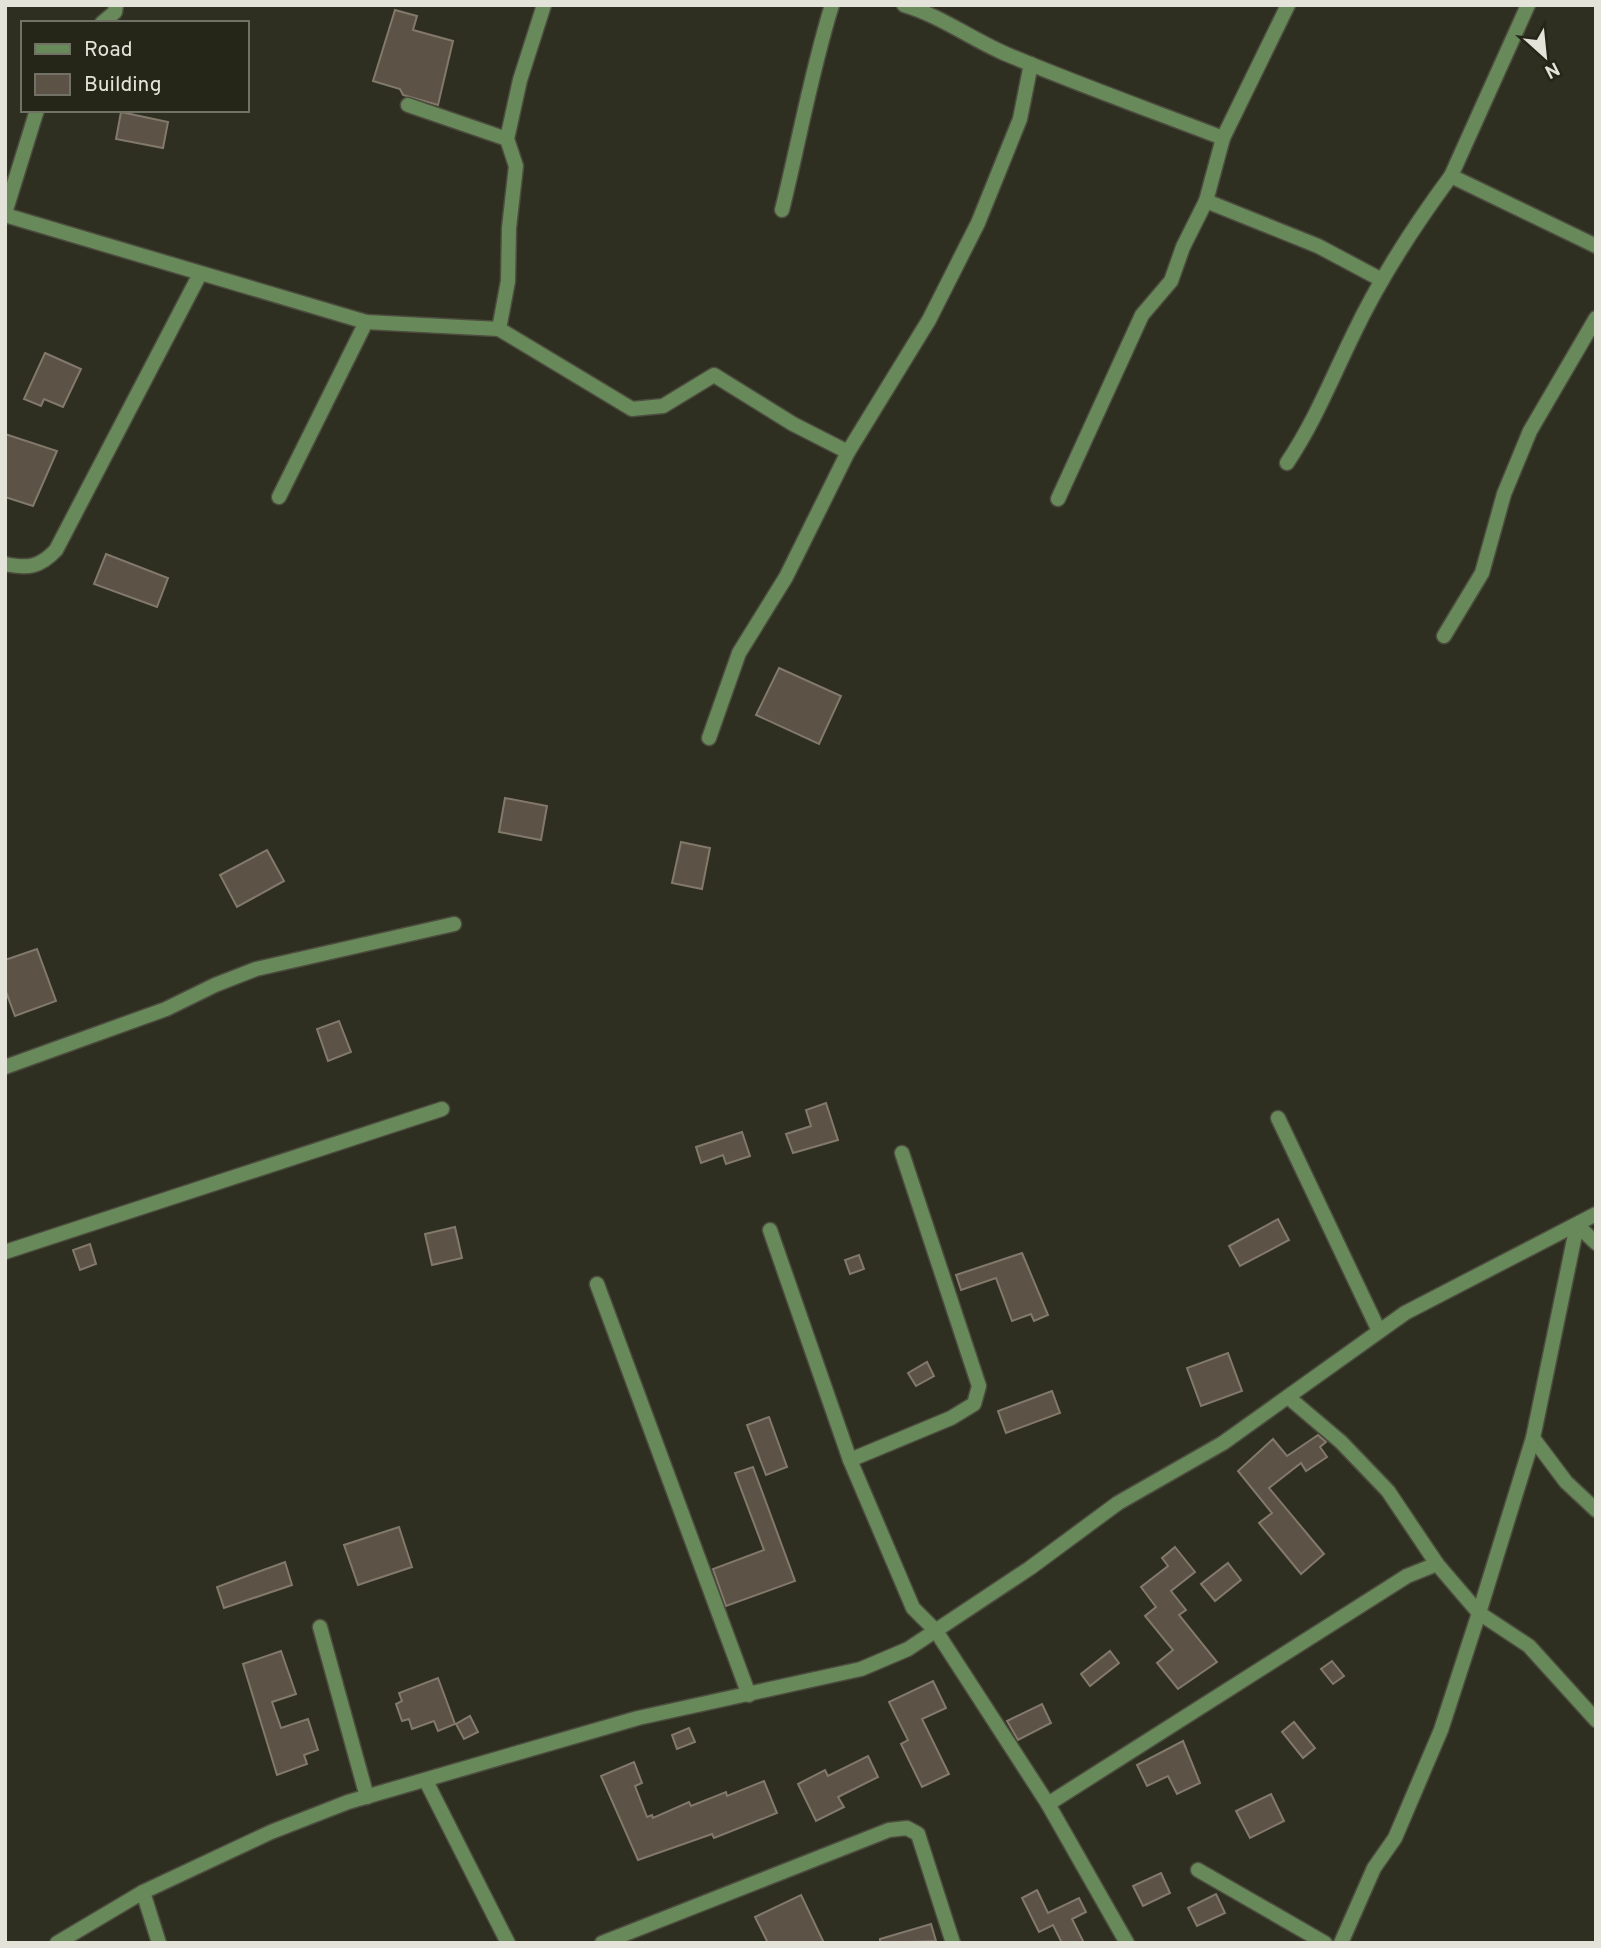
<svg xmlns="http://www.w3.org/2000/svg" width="1601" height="1948" viewBox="0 0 1601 1948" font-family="Overpass,sans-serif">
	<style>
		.building { fill: #5c5346; stroke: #82796b; stroke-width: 2 }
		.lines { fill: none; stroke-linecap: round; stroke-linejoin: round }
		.minor-casing { stroke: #4c4c3f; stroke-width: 17 }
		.minor { stroke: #688959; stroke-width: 14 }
	</style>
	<rect width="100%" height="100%" fill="#2f2f21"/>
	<g class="building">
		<path d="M395,10L417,16L413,30L453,41L438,105L403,95L400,89L373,81Z"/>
		<path d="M121,112L168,122L163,148L116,139Z"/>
		<path d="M45,353L81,369L63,407L44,399L41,406L24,399Z"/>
		<path d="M5,434L57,451L33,506L5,497Z"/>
		<path d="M106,554L168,578L157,607L94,584Z"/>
		<path d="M779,668L841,696L819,744L756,715Z"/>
		<path d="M505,798L547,806L541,840L499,832Z"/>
		<path d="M681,842L710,848L702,889L672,883Z"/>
		<path d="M267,850L284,881L237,907L220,875Z"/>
		<path d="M37,949L56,1001L15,1016L5,989V960Z"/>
		<path d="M339,1021L351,1052L328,1061L317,1029Z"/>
		<path d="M826,1103L838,1140L793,1153L786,1134L811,1126L806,1110Z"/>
		<path d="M742,1132L750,1156L726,1164L723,1155L701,1163L696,1147Z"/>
		<path d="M1278,1219L1289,1240L1240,1266L1229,1246Z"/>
		<path d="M455,1227L462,1258L432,1265L425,1234Z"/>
		<path d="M90,1244L96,1264L80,1270L73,1250Z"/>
		<path d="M1022,1253L1048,1315L1034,1321L1031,1314L1012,1321L996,1278L961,1290L956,1275Z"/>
		<path d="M859,1255L864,1269L850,1274L845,1260Z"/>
		<path d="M1228,1353L1242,1391L1201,1406L1187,1368Z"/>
		<path d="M927,1362L934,1376L916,1386L908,1373Z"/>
		<path d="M1052,1391L1060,1413L1006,1433L998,1411Z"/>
		<path d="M769,1417L787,1467L766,1475L747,1425Z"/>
		<path d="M1318,1435L1326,1442L1320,1447L1327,1457L1306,1471L1301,1463L1269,1488L1324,1554L1301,1574L1259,1523L1272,1513L1238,1471L1273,1439L1287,1456Z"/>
		<path d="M753,1467L795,1581L726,1606L713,1569L764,1550L735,1473Z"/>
		<path d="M399,1527L412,1567L358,1585L344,1545Z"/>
		<path d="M1175,1547L1195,1572L1171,1591L1186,1610L1179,1615L1217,1662L1178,1689L1157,1663L1173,1650L1145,1616L1156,1607L1141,1587L1168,1566L1162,1558Z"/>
		<path d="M285,1562L292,1585L224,1608L217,1587Z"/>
		<path d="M1228,1563L1241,1580L1215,1601L1201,1584Z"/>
		<path d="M281,1651L296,1694L272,1702L281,1728L308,1719L318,1750L304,1755L307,1764L277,1775L243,1664Z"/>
		<path d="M1110,1651L1119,1663L1090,1686L1081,1674Z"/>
		<path d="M1332,1661L1344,1676L1333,1684L1321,1669Z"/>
		<path d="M438,1678L455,1724L438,1731L434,1721L412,1729L409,1719L402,1721L396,1704L402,1701L399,1693Z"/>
		<path d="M933,1681L946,1708L922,1719L949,1774L922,1787L901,1744L908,1740L889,1702Z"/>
		<path d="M1042,1704L1051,1723L1018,1740L1007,1721Z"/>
		<path d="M470,1716L478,1732L464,1739L456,1724Z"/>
		<path d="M1294,1722L1315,1748L1303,1758L1282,1732Z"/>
		<path d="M689,1728L695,1742L677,1749L672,1735Z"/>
		<path d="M1183,1741L1200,1783L1177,1794L1168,1776L1147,1786L1137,1765Z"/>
		<path d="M868,1756L878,1777L838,1797L844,1807L816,1821L798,1784L825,1770L828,1776Z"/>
		<path d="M634,1762L642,1783L635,1786L647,1817L652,1815L653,1818L689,1802L691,1806L726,1792L727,1796L764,1781L777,1813L714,1838L712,1834L638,1860L601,1776Z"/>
		<path d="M1271,1794L1284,1821L1250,1838L1236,1811Z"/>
		<path d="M1161,1873L1170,1893L1143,1906L1133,1886Z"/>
		<path d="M1037,1890L1048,1913L1079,1898L1086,1912L1072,1919L1084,1943H1062L1053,1925L1039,1932L1022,1898Z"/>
		<path d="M1216,1894L1225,1913L1197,1926L1188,1908Z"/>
		<path d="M801,1895L824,1943H768L755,1917Z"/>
		<path d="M931,1924L936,1941L880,1943V1939Z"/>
	</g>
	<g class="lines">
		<g class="minor-casing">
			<g id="minor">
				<path d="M904,5C941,16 971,39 1006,54C1077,84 1150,110 1223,138"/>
				<path d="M102,23L115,12L116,5"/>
				<path d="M408,105L507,139"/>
				<path d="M1451,176L1528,5"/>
				<path d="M1206,201L1318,246L1382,280"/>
				<path d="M782,210C799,142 811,72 832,5"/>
				<path d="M5,213L37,110"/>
				<path d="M5,215L366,322L499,329L508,281L509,228L516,166L507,139L520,80L544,5"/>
				<path d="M499,329L632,409L663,406L714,375L793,424L848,452"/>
				<path d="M1287,463C1315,421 1331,380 1353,335C1380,278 1414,226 1451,176L1596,246"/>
				<path d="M279,497L366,322"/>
				<path d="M1058,499L1142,315L1171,281L1183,247L1206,201L1223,138L1288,5"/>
				<path d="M5,564C28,569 40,567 56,550L200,274"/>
				<path d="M1444,636L1482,573L1504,494L1530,431L1596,318"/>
				<path d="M709,738L739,653L786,577L848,452L929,320L978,223L1020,119L1031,64"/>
				<path d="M5,1067L166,1009L215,985L256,969L454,924"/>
				<path d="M1278,1118L1379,1331"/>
				<path d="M770,1230L850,1460L913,1608L936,1631L1048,1804L1127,1943"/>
				<path d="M1596,1243L1577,1225L1533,1438L1566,1482L1596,1510"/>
				<path d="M5,1252L442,1109"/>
				<path d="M597,1284L749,1695"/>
				<path d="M1288,1397L1341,1442L1388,1491L1437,1564L1479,1613L1441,1730L1395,1838L1374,1868L1341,1943"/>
				<path d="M1533,1438L1479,1613L1529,1646L1596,1720"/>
				<path d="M850,1460L951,1418L974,1404L979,1386L902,1153"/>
				<path d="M320,1627L367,1797"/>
				<path d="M426,1781L508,1943"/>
				<path d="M1048,1804L1407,1576L1437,1564"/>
				<path d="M1198,1870L1325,1943"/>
				<path d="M143,1892L159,1943"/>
				<path d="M57,1943L143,1892L271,1832L348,1802L638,1718L861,1669L908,1649L1030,1568L1118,1503L1223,1443L1405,1313L1596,1214"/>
				<path d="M602,1943L889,1830L907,1828L918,1834L953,1943"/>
			</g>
		</g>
		<use href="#minor" class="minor"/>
	</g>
	<rect width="1601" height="1948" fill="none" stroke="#e3e3da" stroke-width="14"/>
	<rect x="21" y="21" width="228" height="91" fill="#252518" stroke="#717166" stroke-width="2"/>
	<rect x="35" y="44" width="35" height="10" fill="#688959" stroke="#717166" stroke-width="2"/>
	<text x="84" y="56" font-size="21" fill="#e3e3da">Road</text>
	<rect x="35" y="74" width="35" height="21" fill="#5c5346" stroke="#717166" stroke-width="2"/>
	<text x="84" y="91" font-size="21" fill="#e3e3da">Building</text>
	<g transform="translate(1545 56) rotate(153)" stroke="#252518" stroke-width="5" paint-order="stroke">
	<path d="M0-5L12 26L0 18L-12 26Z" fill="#e3e3da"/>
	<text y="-10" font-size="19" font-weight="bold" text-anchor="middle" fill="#e3e3da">N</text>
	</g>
</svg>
